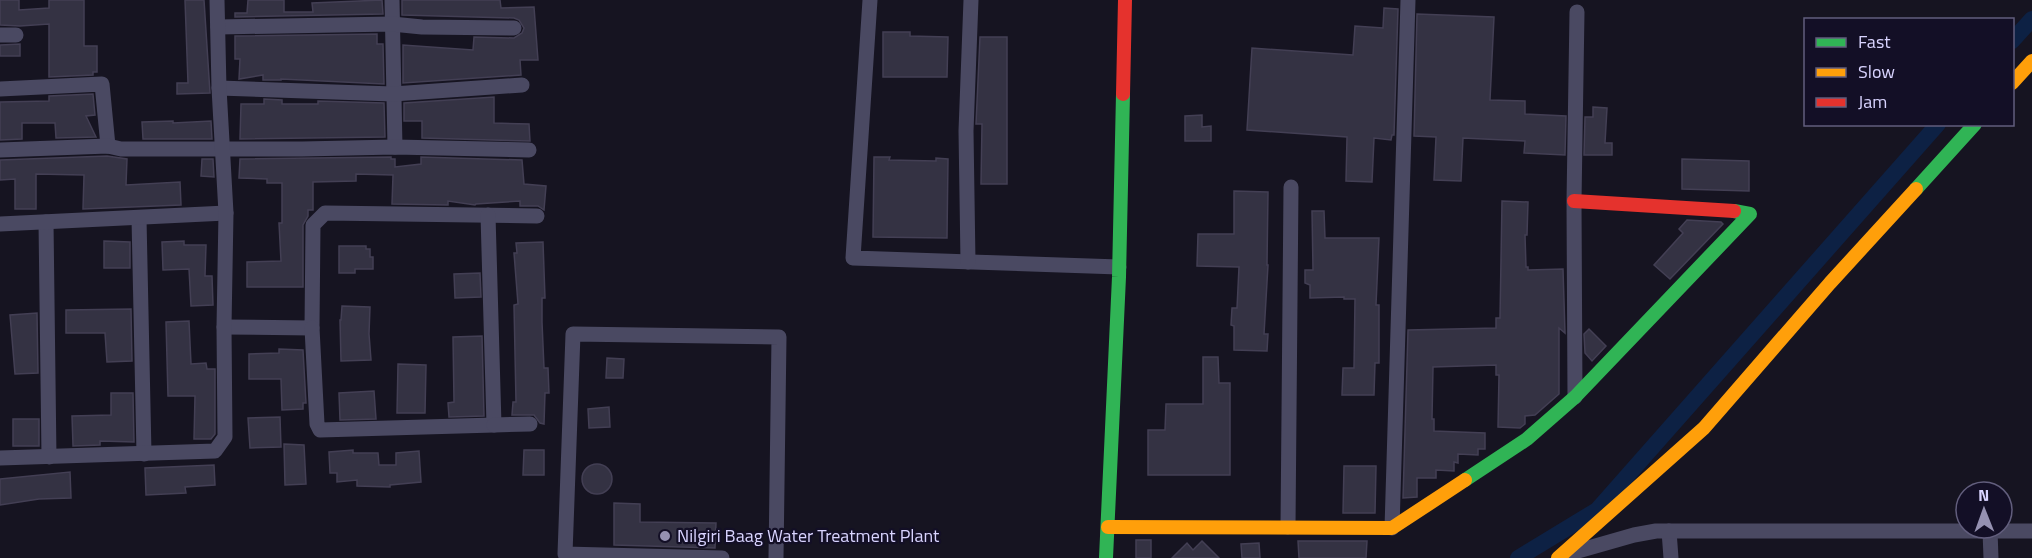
<svg xmlns="http://www.w3.org/2000/svg" width="2032" height="558" viewBox="0 0 2032 558" font-family="'Titillium Web',sans-serif">
	<style>
		.lines { fill: none; stroke-linecap: round; stroke-linejoin: round }
		.canal { stroke: #0d2144; stroke-width: 16 }
		.building { fill: #343243; stroke: #433f54; stroke-width: 1.5 }
		.street { stroke: #4a4962; stroke-width: 15 }
		.fast { stroke: #30b455; stroke-width: 14 }
		.slow { stroke: #ff9f0a; stroke-width: 14 }
		.jam { stroke: #e5322d; stroke-width: 14 }
		.poi-dot { fill: #9591b1; stroke: #130f26; stroke-width: 2 }
		.labels { text-anchor: middle; stroke-width: 4.5; stroke-linejoin: round; paint-order: stroke }
		.poi-label { font-size: 18px; fill: #d9d4ff; stroke: #130f26; text-anchor: start }
	</style>
	<rect width="100%" height="100%" fill="#161421"/>
	<g class="lines">
		<g class="canal">
			<path d="M2012,41L2032,19"/>
			<path d="M1518,558L1597,510L1938,124"/>
		</g>
	</g>
	<g class="building">
		<path d="M0,0H19V10L49,8V0H84V46H97V72H93V75L49,77V24L20,26L0,25Z"/>
		<path d="M185,0H204L210,93L177,94V83H188Z"/>
		<path d="M248,0H284V12H313L312,3L382,0L383,14L235,17V13H247Z"/>
		<path d="M402,0H500L501,8L534,7L538,60H520L521,75L403,83V45L473,50L474,37L514,38L522,33L524,28L519,20L514,18L402,15Z"/>
		<path d="M1384,8L1398,9L1394,135H1392L1391,140L1374,138L1372,182L1346,181L1347,137L1247,130L1252,48L1353,55L1355,26L1383,28Z"/>
		<path d="M1417,14L1494,17L1490,100L1525,101V114L1566,116L1565,155L1524,153L1525,141L1463,138L1461,181L1434,180L1436,137L1414,136Z"/>
		<path d="M883,32H910V36L948,37L947,77H883Z"/>
		<path d="M377,34V44H383L384,84L281,79V80H263V75L239,79L240,59H235V36Z"/>
		<path d="M980,37H1007V184H981L982,124H976Z"/>
		<path d="M20,44V56H0V45Z"/>
		<path d="M93,94L95,115L86,116L96,137L56,138L55,123H22V139L0,140V102L49,101V96Z"/>
		<path d="M494,97V123L529,124L530,141L422,138V121H404V103Z"/>
		<path d="M264,99L282,100V104H318V101L384,103L385,137L240,139L241,104H264Z"/>
		<path d="M1593,107L1607,108L1605,143H1612V155H1584L1585,117H1593Z"/>
		<path d="M1202,115V127L1211,126V141H1185V116Z"/>
		<path d="M173,121V123L211,121L212,139H143L142,122Z"/>
		<path d="M107,156L127,159L126,185L180,182L181,205L83,209L84,175L36,174V209H15V179L0,180V160Z"/>
		<path d="M391,157V159H395V167L421,164V157L522,160L524,184L546,186L544,210L538,206H520V201L476,204L475,205L448,201V205L392,204L393,175L356,174V181L313,182V210H308V216L303,225V287H247V262L281,261L279,223H282V183H267V179L239,178L240,159Z"/>
		<path d="M874,157H890L889,160L936,161V158L948,159L947,238L873,237Z"/>
		<path d="M202,159H213L214,177L201,176Z"/>
		<path d="M1682,159L1749,161V191L1682,189Z"/>
		<path d="M1234,191L1268,192L1267,265H1268L1264,334H1268L1267,351L1234,350V326L1231,325L1232,308H1237L1239,267L1197,266L1198,234H1234Z"/>
		<path d="M1502,201L1528,202L1527,235H1525L1526,267H1528V270L1563,269L1565,333L1559,328V394L1535,415L1525,416V424L1520,428L1498,427L1499,375H1496V365L1433,367L1432,419H1434V431L1485,433V449H1478V455L1458,454V463L1454,462V471L1436,470V478H1417V497L1403,498L1408,330L1496,328V318H1500Z"/>
		<path d="M1312,211H1324L1325,238H1379L1376,305H1379V363H1375L1374,395H1342L1343,368H1354L1355,299H1344V297L1310,298V285L1305,283V270H1313Z"/>
		<path d="M1687,220L1721,222L1723,224L1670,279L1654,265L1683,233L1679,229Z"/>
		<path d="M104,241L130,242V268H104Z"/>
		<path d="M184,241V245H206L205,276H212L213,305L191,306L189,269L163,270L162,242Z"/>
		<path d="M543,242L545,298H542V322L544,368H548L549,393H545L544,424L540,423L534,415H512L513,402H516L514,305L518,304L514,253H517L516,243Z"/>
		<path d="M339,246H366V249H370V257H373V269H355V273H339Z"/>
		<path d="M480,273L481,297L455,298L454,274Z"/>
		<path d="M342,306L370,307L369,334L371,360L341,361L340,320H341Z"/>
		<path d="M131,309L132,361L107,362L105,333H66V310Z"/>
		<path d="M37,313L38,373L15,374L10,315Z"/>
		<path d="M189,321L191,364L206,363L207,369H215V434L211,439H194L195,396H168L166,322Z"/>
		<path d="M1589,329L1606,346L1592,361L1585,353L1584,334Z"/>
		<path d="M482,336L484,416L449,417L448,403L454,402L453,337Z"/>
		<path d="M279,349L303,350L306,403H303V409L282,410L281,379H249V354L279,353Z"/>
		<path d="M1203,357H1218L1219,383H1230V475H1148V430H1165L1166,404H1203Z"/>
		<path d="M607,358L624,359L623,378H606Z"/>
		<path d="M398,364L426,365L425,413H397Z"/>
		<path d="M374,391L376,419L340,420L339,393Z"/>
		<path d="M111,393H133L134,442L100,441V445L73,446L72,416L111,415Z"/>
		<path d="M609,407L610,427L589,428L588,409Z"/>
		<path d="M280,417L281,447L250,448L248,418Z"/>
		<rect x="13" y="419" width="26" height="27"/>
		<path d="M284,444L304,445L306,484L285,485Z"/>
		<path d="M353,450V453H378L379,465H396V453L419,451L421,482L390,485V487L357,486V480L337,482V473H330L329,452Z"/>
		<path d="M524,450H544V475H523Z"/>
		<circle cx="597" cy="479" r="15"/>
		<path d="M214,465L215,485L185,487L186,493L146,495L145,468Z"/>
		<path d="M1344,466H1376L1375,513H1343Z"/>
		<path d="M70,472L71,498L39,499L0,505V479Z"/>
		<path d="M614,503L640,504V522L716,523L715,548L614,545Z"/>
		<rect x="1136" y="540" width="15" height="18"/>
		<path d="M1202,541L1219,558H1172L1187,543L1193,550Z"/>
		<path d="M1298,541H1367L1366,558H1299Z"/>
		<path d="M1259,543L1260,558H1242L1241,544Z"/>
	</g>
	<g class="lines">
		<g class="street">
			<path d="M392,0L395,147"/>
			<path d="M870,0L853,258L1119,267"/>
			<path d="M218,27L392,24L422,27L514,28"/>
			<path d="M0,35H16"/>
			<path d="M219,88L393,94L522,85"/>
			<path d="M0,89L102,84L108,146"/>
			<path d="M0,150L108,146L121,149H302L395,147L529,150"/>
			<path d="M139,218L144,454"/>
			<path d="M46,222L49,457"/>
			<path d="M0,224L226,213"/>
			<path d="M968,262L966,131L971,0"/>
			<path d="M224,327L312,328L313,225L325,213L537,216"/>
			<path d="M312,328L317,424L320,430L494,425L488,215"/>
			<path d="M1575,397L1574,201L1577,12"/>
			<path d="M494,425L530,424"/>
			<path d="M0,458L215,451L225,437L224,327L226,213L219,88L217,0"/>
			<path d="M1288,527L1291,187"/>
			<path d="M1392,528L1408,0"/>
			<path d="M1669,531L1671,558"/>
			<path d="M1990,531L1991,558"/>
			<path d="M1564,555L1634,535L1656,531H2032"/>
			<path d="M722,558L565,554L573,334L779,337L776,558"/>
		</g>
		<g class="fast">
			<path d="M1916,189L1975,124"/>
			<path d="M1465,480L1527,439L1575,397L1750,214L1734,211"/>
			<path d="M1106,558L1119,277L1123,94"/>
		</g>
		<g class="slow">
			<path d="M2012,83L2032,61"/>
			<path d="M1108,527L1392,528L1465,480"/>
			<path d="M1558,558L1704,428L1830,283L1916,189"/>
		</g>
		<g class="jam">
			<path d="M1123,94L1125,0"/>
			<path d="M1574,201L1734,211"/>
		</g>
	</g>
	<circle class="poi-dot" cx="665" cy="536" r="6"/>
	<g class="labels">
		<g class="poi-label">
			<text x="677" y="542">Nilgiri Baag Water Treatment Plant</text>
		</g>
	</g>
	<rect x="1804" y="18" width="210" height="108" fill="#130f26" stroke="#625e7d" stroke-width="1.5"/>
	<rect x="1816" y="38" width="30" height="9" fill="#30b455" stroke="#625e7d" stroke-width="1.5"/>
	<text x="1858" y="48" font-size="18" fill="#d9d4ff">Fast</text>
	<rect x="1816" y="68" width="30" height="9" fill="#ff9f0a" stroke="#625e7d" stroke-width="1.5"/>
	<text x="1858" y="78" font-size="18" fill="#d9d4ff">Slow</text>
	<rect x="1816" y="98" width="30" height="9" fill="#e5322d" stroke="#625e7d" stroke-width="1.5"/>
	<text x="1858" y="108" font-size="18" fill="#d9d4ff">Jam</text>
	<g transform="translate(1984 510) rotate(359)"><circle r="28" fill="#130f26" stroke="#625e7d" stroke-width="1.5"/>
	<path d="M0-4.5L10 22L0 15L-10 22Z" fill="#9591b1"/>
	<text y="-9" font-size="16" font-weight="bold" text-anchor="middle" fill="#d9d4ff">N</text>
	</g>
</svg>
